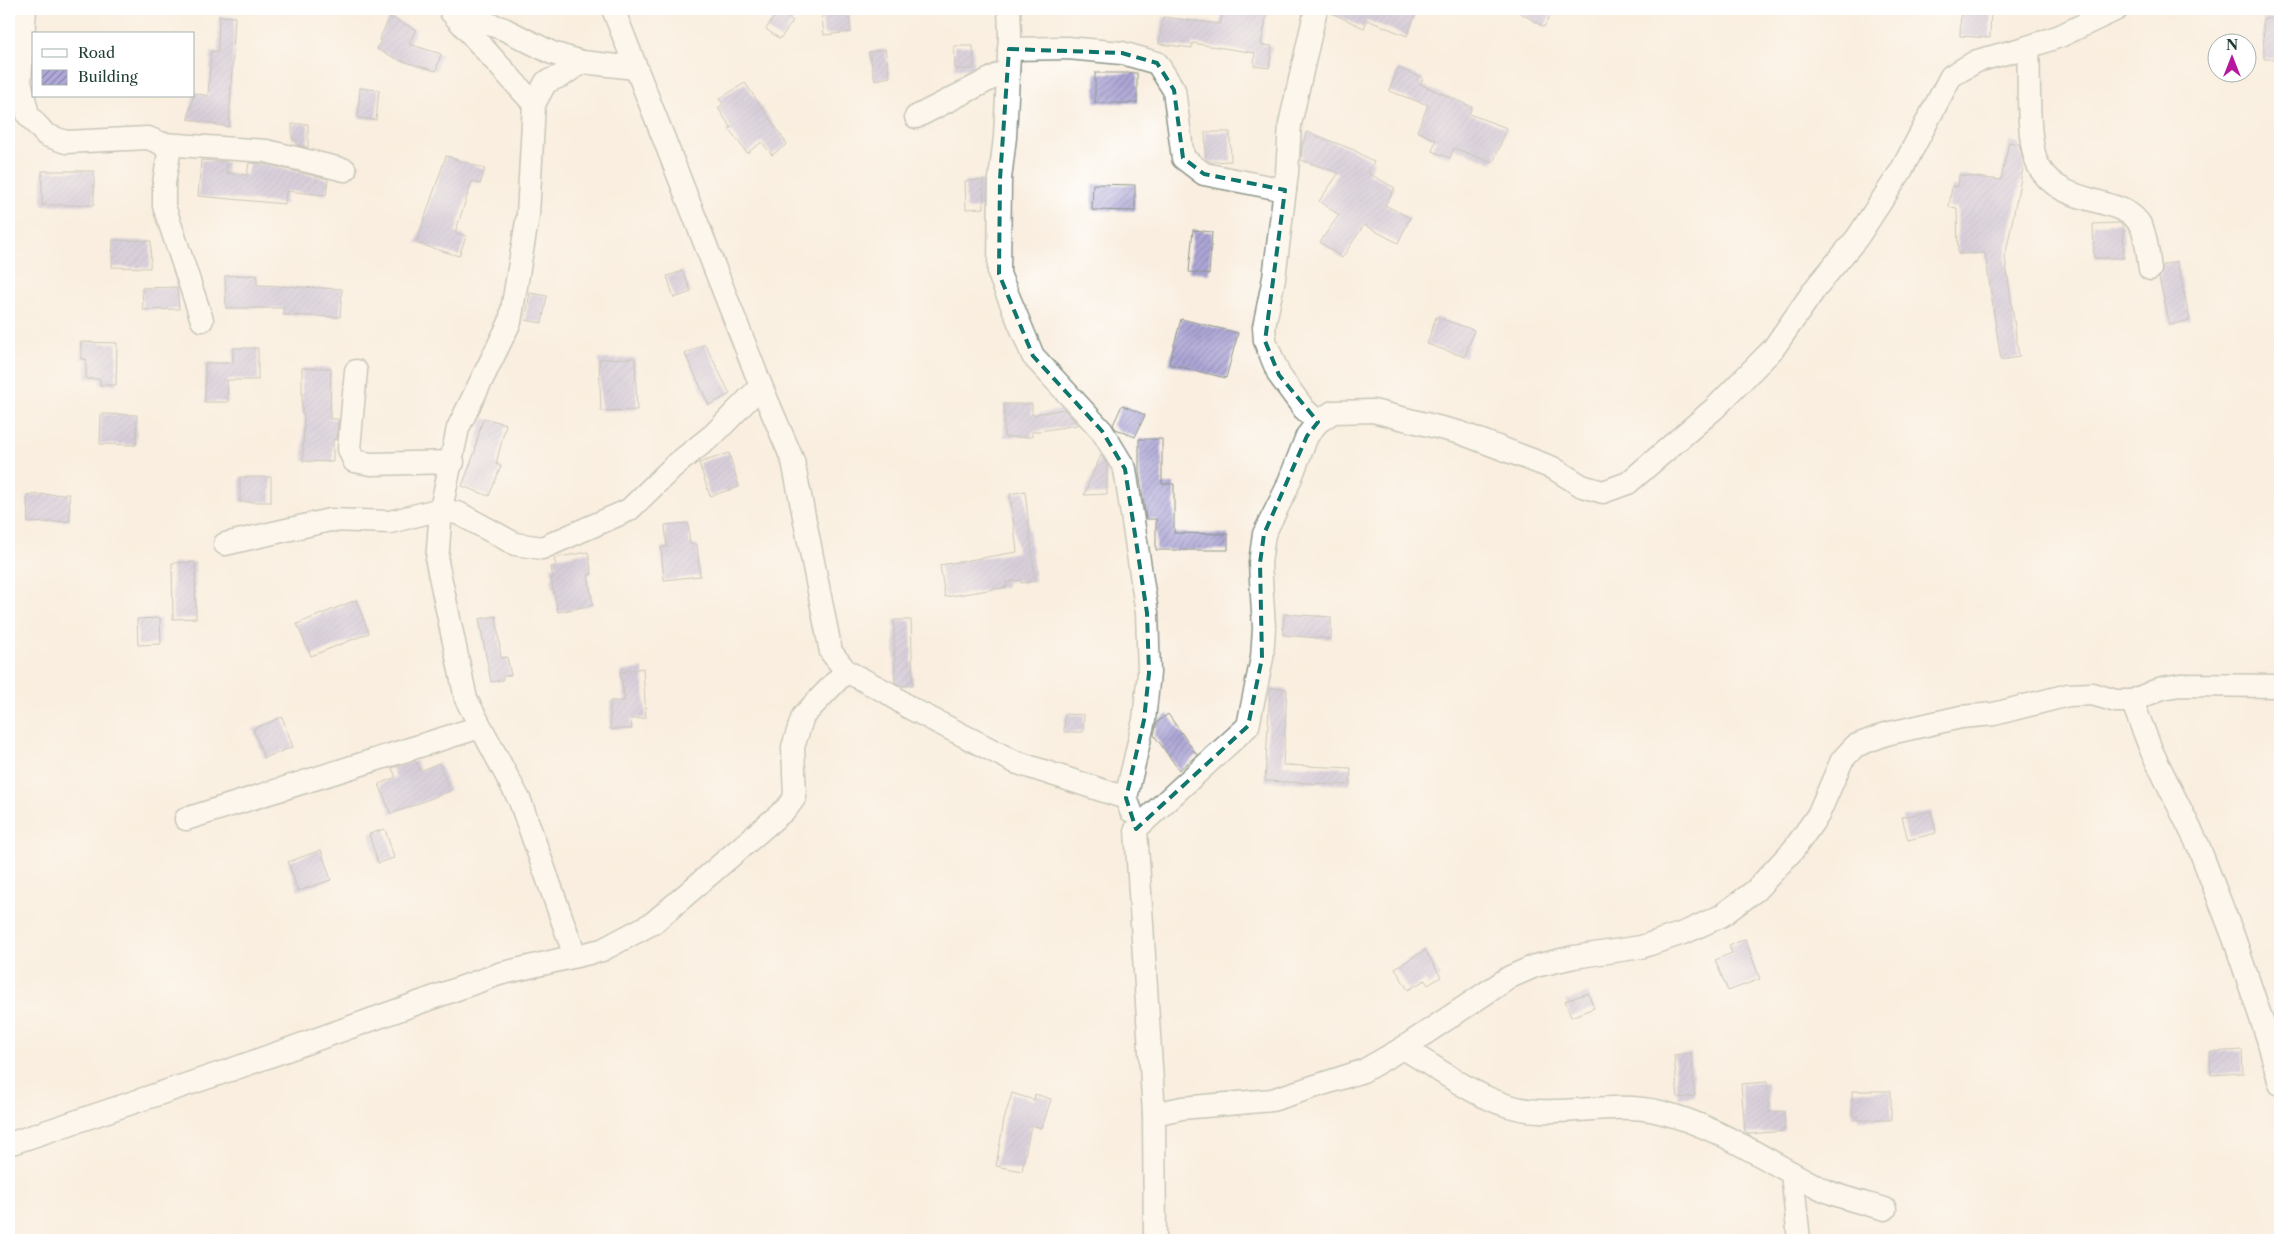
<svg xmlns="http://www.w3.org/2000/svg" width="2289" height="1249" viewBox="0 0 2289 1249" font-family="'Libre Caslon Text',serif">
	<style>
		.building { fill: url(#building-hatch) }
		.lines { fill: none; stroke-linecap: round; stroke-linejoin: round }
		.minor-casing { stroke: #8c968a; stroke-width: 25 }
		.minor { stroke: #fff; stroke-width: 22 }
		.marked { fill: none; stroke: #0f766e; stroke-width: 4; stroke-dasharray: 10 6; stroke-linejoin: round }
	</style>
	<defs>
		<pattern id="building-hatch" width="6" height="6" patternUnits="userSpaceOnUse" patternTransform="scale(1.25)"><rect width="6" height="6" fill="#aea7d7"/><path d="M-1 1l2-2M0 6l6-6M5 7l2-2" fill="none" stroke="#8d89af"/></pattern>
	</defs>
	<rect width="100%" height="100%" fill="#fff"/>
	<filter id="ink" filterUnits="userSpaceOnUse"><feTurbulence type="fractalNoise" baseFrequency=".02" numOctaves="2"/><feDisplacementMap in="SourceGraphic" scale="10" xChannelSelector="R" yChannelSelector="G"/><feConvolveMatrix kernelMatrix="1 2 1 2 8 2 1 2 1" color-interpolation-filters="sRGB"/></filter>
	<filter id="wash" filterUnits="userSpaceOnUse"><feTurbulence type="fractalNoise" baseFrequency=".0096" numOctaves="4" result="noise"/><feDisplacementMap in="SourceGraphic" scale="20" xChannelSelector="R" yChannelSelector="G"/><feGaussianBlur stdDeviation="1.12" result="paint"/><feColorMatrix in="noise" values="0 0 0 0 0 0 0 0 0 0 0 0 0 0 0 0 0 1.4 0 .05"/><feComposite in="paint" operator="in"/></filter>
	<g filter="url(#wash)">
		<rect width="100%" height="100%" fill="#f9eedf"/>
		<g id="blocks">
			<g class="building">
				<path d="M821,9H848L851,32L824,35Z"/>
				<path d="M1223,9H1268L1261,45L1272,46L1269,68L1254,66L1255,53L1192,43V48L1159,44L1163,17L1220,24Z"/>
				<path d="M1329,9H1404L1416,13L1407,36L1367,20L1364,28L1329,12Z"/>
				<path d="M1514,9H1554L1544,27Z"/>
				<path d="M1961,9H1991L1990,38L1960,36Z"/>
				<path d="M778,11L793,21L780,39L766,29Z"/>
				<path d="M219,16L235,17L229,127L188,119L194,93L208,96L211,51L218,52Z"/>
				<path d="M390,17L416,30L409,44L441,54L436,71L399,60L377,49L381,41L379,40Z"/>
				<path d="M2280,18V59H2264L2263,19Z"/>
				<path d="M954,46H973L974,69H955Z"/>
				<path d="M885,49L890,77L875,80L869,52Z"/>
				<path d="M1398,68L1423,78L1420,84L1472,107L1469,114L1507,128L1493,163L1454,148L1450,158L1432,151L1436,140L1417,131L1428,105L1389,91Z"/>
				<rect x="1095" y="73" width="42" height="30"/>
				<path d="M745,83L787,144L772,155L762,142L747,153L729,129L731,128L718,108L723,104L719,99Z"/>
				<path d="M360,88L379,90L376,120L358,118Z"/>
				<path d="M292,124H308V148L297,145V140L292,139Z"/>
				<path d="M1205,132H1230L1231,161L1211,162L1206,159Z"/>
				<path d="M1307,132L1354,150L1374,162L1368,173L1395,188L1385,205L1410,218L1398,243L1364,225L1342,258L1320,242L1339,215L1319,201L1339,173L1301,160L1302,145Z"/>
				<path d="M2009,142L2019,144L2024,163L2005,257L2019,357L2001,360L1985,253L1958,254L1957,208L1949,207L1952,186L1958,187L1959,175L2001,180Z"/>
				<path d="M446,156L485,169L480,184L472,181L455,233L466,236L459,256L416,243Z"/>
				<path d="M201,160L227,162L226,173L247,175L249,163L264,164L328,179L326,195L286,191L285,204L198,196Z"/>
				<rect x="42" y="171" width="52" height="34"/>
				<path d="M983,180L984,208L966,209L965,181Z"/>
				<path d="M1093,184L1135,185V211L1092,210Z"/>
				<path d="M2119,223L2123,226L2124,258H2094L2093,224Z"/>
				<path d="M1193,230L1212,232L1209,274L1189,272Z"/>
				<path d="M113,240L151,241L150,268L112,267Z"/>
				<path d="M2177,261L2190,320L2170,325L2159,278L2162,273L2163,265Z"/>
				<path d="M683,271L691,292L674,298L667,276Z"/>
				<path d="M257,275V285L342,289L340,317L283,315L284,308H226L225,276Z"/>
				<path d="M177,287L179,309L143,310L142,288Z"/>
				<path d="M530,293L547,296L542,323L525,320Z"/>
				<path d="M1436,317L1474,330L1465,357L1427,344Z"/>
				<path d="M1181,319L1238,333L1226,378L1169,364Z"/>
				<path d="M81,342L117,343L116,385H100V379H86V359H81Z"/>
				<path d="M705,344L730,394L709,405L685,354Z"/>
				<path d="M233,348H258V380H227L228,402H205V363H233Z"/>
				<path d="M635,358L637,410L601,411L599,359Z"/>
				<path d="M302,368H331L330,419H338L337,439H333V462L303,461L304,414H302Z"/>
				<path d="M1004,404H1032V415L1064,409L1078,425L1032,432V437H1004Z"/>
				<path d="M1122,405L1145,415L1135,437L1116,429L1113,425Z"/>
				<path d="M101,414L137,415L136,445L100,444Z"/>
				<path d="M483,418L506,424L496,464L501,466L489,496L462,486L476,449L475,448Z"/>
				<path d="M1139,439H1162V484H1174V533L1228,534V550H1156V519H1146L1139,471Z"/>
				<path d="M729,453L739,487L710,496L699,463Z"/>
				<path d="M1101,455L1107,465V494L1084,495Z"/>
				<rect x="240" y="477" width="31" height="25"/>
				<path d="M1025,491L1035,581L1021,583V580L1006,582L1007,587L945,597L940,565L1017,552L1010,494Z"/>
				<path d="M69,494L70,521L28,523L27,495Z"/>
				<path d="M688,523L690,544H697L700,576L664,580L661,547H667L665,525Z"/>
				<path d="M588,552L592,574L588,575L593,605L558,612L551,578H553L551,567L556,566L554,558Z"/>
				<path d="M195,562L196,618L173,619L172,563Z"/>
				<path d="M356,600L369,633L311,656L297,624Z"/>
				<path d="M1284,614L1331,617V639L1283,635Z"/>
				<path d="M496,616L501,658L507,657L511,675L503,676V680L491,682L479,619Z"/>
				<path d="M160,618L161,644L138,645L137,619Z"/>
				<path d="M894,620H911L913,685L901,686L895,682Z"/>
				<path d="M643,668L646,718L631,719L632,729H610V701H625L620,672Z"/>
				<path d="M1270,688L1287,689L1283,765L1351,768L1350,785L1265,781Z"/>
				<path d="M1065,714L1084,715L1083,732H1064Z"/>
				<path d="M1168,714L1197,755L1179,770L1154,735L1157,722Z"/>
				<path d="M282,717L293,747L264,758L253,729Z"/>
				<path d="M416,761L420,771L439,763L450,791L391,814L379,784L396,777L392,768Z"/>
				<path d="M1931,811L1936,833L1908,840L1902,817Z"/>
				<path d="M385,829L394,858L378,863L369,834Z"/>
				<path d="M321,850L331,880L298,891L288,862Z"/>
				<path d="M1745,939L1760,979L1728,991L1715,960L1732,953L1729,946Z"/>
				<path d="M1425,950L1441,977L1428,985L1425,980L1408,990L1395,968Z"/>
				<path d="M1588,993L1594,1008L1571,1017L1565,1001Z"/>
				<path d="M2242,1050L2243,1073L2211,1075L2210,1052Z"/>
				<path d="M1691,1053L1695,1096L1678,1098L1674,1055Z"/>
				<path d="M1767,1082L1769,1112L1784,1111L1785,1131L1749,1134L1745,1132L1741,1084Z"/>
				<path d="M1852,1091H1891V1120H1858V1116H1852Z"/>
				<path d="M1012,1093L1034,1100L1035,1094L1051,1099L1042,1128L1031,1125L1022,1171L996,1166L1004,1120Z"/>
			</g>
		</g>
	</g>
	<g filter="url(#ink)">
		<use href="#blocks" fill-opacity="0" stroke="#8c968a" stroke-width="1"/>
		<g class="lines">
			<g class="minor-casing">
				<g id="minor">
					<path d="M25,9L20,81L28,115L46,135L66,142L148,138L163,144L169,153L164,183V206L202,320"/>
					<path d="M613,9L761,386L793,461L831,652L846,671L890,694L908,707L1015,762L1126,798"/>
					<path d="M1009,9L1010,34L1005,137L1000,179L999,274L1033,356L1102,431L1125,469L1147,613L1149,673L1144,720L1126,798L1131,811"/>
					<path d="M1316,9L1290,124L1287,173L1274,278L1264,327L1265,341L1279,375L1304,409L1318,422"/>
					<path d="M451,12L534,104L528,215L510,322L458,428L441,509L437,562L466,699L520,801L575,956"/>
					<path d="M453,12L504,29L552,53L582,62L635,68"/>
					<path d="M2028,47C2030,77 2026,140 2038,165C2061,210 2126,193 2142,228C2147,240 2148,256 2150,269"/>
					<path d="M1009,49L1068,48L1122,53L1157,63L1174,90L1183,158L1204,174L1285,190"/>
					<path d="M534,104L546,82L563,75L582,62"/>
					<path d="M916,117L1008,70"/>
					<path d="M163,144L266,151L345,170"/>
					<path d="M356,371L349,449L354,461L371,464L453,462"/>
					<path d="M225,544L330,520L390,522L441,509L460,514L515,544L542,548L629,510L674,466L714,434L761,386"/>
					<path d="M2132,701L2152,752L2198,845L2234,938L2268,1039L2280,1084"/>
					<path d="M186,819L480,727"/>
					<path d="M1403,1048C1445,1072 1489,1110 1539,1111C1579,1113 1619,1102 1660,1112C1718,1126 1768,1162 1820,1188C1840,1198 1864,1203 1885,1209"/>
					<path d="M1154,1114L1182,1108L1272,1100L1363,1071L1403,1048L1510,977L1535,966L1574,957L1641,947L1686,932L1721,916L1756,890L1794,849L1818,815L1842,760L1855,746L1886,734L1961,717L1994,714L2068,695L2092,694L2116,701H2132L2162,688L2180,685L2280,686"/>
					<path d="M9,1144L239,1067L499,974L602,950L653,923L787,808L795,797L793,747L803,716L846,671"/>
					<path d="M1792,1173L1799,1240"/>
					<path d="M1155,1240L1154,1114L1136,829L1248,726L1262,658L1264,628L1260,563L1264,534L1286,490L1307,436L1318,422L1333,412L1373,411L1461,433L1553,468L1582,486L1603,492L1628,483L1715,408L1773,349L1817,286L1857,238L1901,171L1951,76L1977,61L2028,47L2060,36L2117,9"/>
				</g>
			</g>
			<use href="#minor" class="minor"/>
		</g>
	</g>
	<path d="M0 0H2289V1249H0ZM1009,49L1122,53L1157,63L1174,90L1183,158L1204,174L1285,190L1265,341L1279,375L1318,422L1307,436L1264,534L1260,563L1262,658L1248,726L1136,829L1126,798L1144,720L1149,673L1147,613L1125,469L1102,431L1033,356L999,274L1000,179Z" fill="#f9eedf" fill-opacity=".55" fill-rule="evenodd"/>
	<path class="marked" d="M1009,49L1122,53L1157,63L1174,90L1183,158L1204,174L1285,190L1265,341L1279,375L1318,422L1307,436L1264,534L1260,563L1262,658L1248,726L1136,829L1126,798L1144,720L1149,673L1147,613L1125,469L1102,431L1033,356L999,274L1000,179Z"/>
	<rect width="2289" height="1249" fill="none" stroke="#fff" stroke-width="30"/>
	<rect x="32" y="32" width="162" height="65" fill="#ffffff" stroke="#a5b1ae"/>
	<rect x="42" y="49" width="25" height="8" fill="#ffffff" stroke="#a5b1ae"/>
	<text x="78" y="58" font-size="15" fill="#1f3d34">Road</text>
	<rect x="42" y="70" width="25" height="15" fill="url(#building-hatch)" stroke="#a5b1ae"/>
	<text x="78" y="82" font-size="15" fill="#1f3d34">Building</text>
	<g transform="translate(2232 58)"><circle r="24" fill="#ffffff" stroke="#a5b1ae"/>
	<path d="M0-4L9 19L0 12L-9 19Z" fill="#b5179e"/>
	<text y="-8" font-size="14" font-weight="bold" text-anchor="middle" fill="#1f3d34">N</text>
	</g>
</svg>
